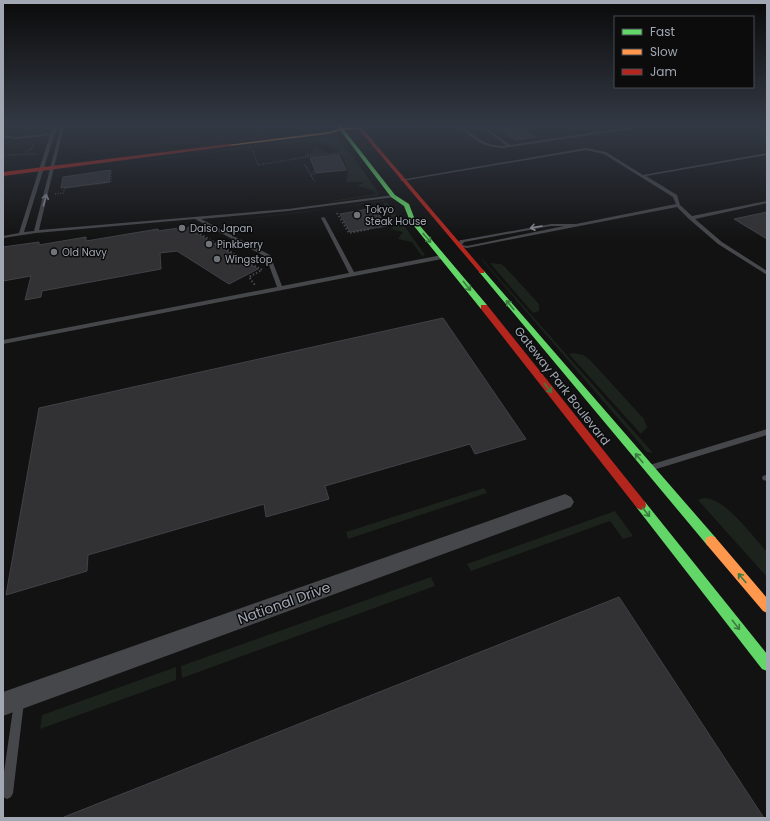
<svg xmlns="http://www.w3.org/2000/svg" width="770" height="821" viewBox="0 0 770 821" font-family="Poppins,sans-serif">
	<style>
		.green { fill: #1c221c }
		.building { fill: #323235; stroke: #404246 }
		.lines { fill: none; stroke-linecap: round; stroke-linejoin: round }
		.path-far1 { stroke: #47494d; stroke-width: 1.5; stroke-dasharray: 1 1.5; stroke-linecap: butt }
		.path { stroke: #47494d; stroke-width: 2; stroke-dasharray: 1.5 2; stroke-linecap: butt }
		.lane { fill: #46474b; fill-rule: evenodd }
		.street { fill: #46474b; fill-rule: evenodd }
		.fast { fill: #63d668; fill-rule: evenodd }
		.slow { fill: #ff974d; fill-rule: evenodd }
		.jam { fill: #b3261e; fill-rule: evenodd }
		.oneway { stroke: #868b94 }
		.oneway2 { stroke: #3c7b3f }
		.poi-dot { fill: #6f747b; stroke: #0c0c0d; stroke-width: 1.5 }
		.labels { text-anchor: middle; stroke-width: 3; stroke-linejoin: round; paint-order: stroke }
		.far-poi-label { font-size: 10px; fill: #a1a8b4; stroke: #0c0c0d; text-anchor: start }
		.street-label { font-size: 12px; fill: #a1a8b4; stroke: #0c0c0d }
		.near-street-label { font-size: 14px; fill: #a1a8b4; stroke: #0c0c0d }
	</style>
	<rect width="100%" height="100%" fill="#121212"/>
	<g class="green">
		<path d="M306,126H312L76,154L78,153Z"/>
		<path d="M324,137L322,139L71,170Z"/>
		<path d="M332,137L343,140L341,141L349,152L344,153L350,152L380,195L330,202L329,200L331,201L376,194L373,190L357,186L365,182H346L348,173L341,153L305,157L304,155L311,152L315,147L329,153L338,152L337,149L324,143L303,142Z"/>
		<path d="M384,200L385,201L299,213L218,221L327,209Z"/>
		<path d="M387,202L425,255L422,256L412,242L398,239L403,232L391,229L396,222L388,220L391,215L383,213L386,208L383,203Z"/>
		<path d="M481,259L483,260L653,453L647,452Z"/>
		<path d="M490,263L501,264L505,267L539,304V311L533,313Z"/>
		<path d="M573,353L583,355L590,360L644,419L647,427L641,434L569,354Z"/>
		<path d="M484,488L487,493L348,539L346,532Z"/>
		<path d="M704,498C727,499 752,536 767,552V577L698,500Z"/>
		<path d="M615,511L633,536L623,539L610,521L471,571L467,564Z"/>
		<path d="M431,577L435,586L182,678L181,666Z"/>
		<path d="M176,667V680L40,729L42,715Z"/>
	</g>
	<g class="building">
		<path d="M495,126H518L535,137L515,140Z"/>
		<path d="M339,155L346,170L316,173L310,158Z"/>
		<path d="M110,170L109,182L61,188L63,177Z"/>
		<path d="M374,208L387,226L350,232L340,214Z"/>
		<path d="M767,212V239L734,219Z"/>
		<path d="M185,227L258,269L229,284L177,251L160,253L161,269L42,291L41,297L25,300L31,276L3,281V247L39,242V245L86,237V241L158,229V231Z"/>
		<path d="M443,318L526,439L475,454L470,444L325,486L329,499L266,517L264,504L88,555L87,571L6,595L39,408Z"/>
		<path d="M619,597L764,818H64V817Z"/>
	</g>
	<g class="lines">
		<g class="path-far1">
			<path d="M253,151L258,165L312,156L345,153"/>
			<path d="M25,154L33,147V143"/>
			<path d="M3,155L38,154"/>
			<path d="M305,165L315,182"/>
			<path d="M311,175L314,174L313,170"/>
			<path d="M55,194L63,193L65,188L111,182V170"/>
		</g>
		<g class="path">
			<path d="M337,213L349,233L370,229"/>
			<path d="M188,227L262,270L249,277L254,284H256"/>
		</g>
		<g class="lane">
			<path d="M54,126H57L24,232L34,231L61,126H64L39,230L288,209L393,195H395V197L288,211L201,219L270,255L282,286L349,273L321,218L323,217L325,218L354,272L442,255L445,257L442,259L3,344V340L277,287L266,257L195,219L36,233L3,238V236L19,233L50,135L17,139L3,137V135L17,137L51,133Z"/>
			<path d="M358,126H371L359,128Z"/>
			<path d="M427,126H430L431,127L428,128Z"/>
			<path d="M459,126H463C477,138 483,145 503,146L506,145L480,126H483L510,145L624,128L621,126C624,126 626,128 630,128C637,127 643,125 650,126L503,148C483,147 473,140 459,126Z"/>
			<path d="M586,148L606,152L643,175L767,153V155L646,176L677,195L680,205L692,216L767,201V203L695,219L722,242L767,271V275L718,244L689,219L677,207L467,248L457,246L460,240H462L551,224H576L676,204L673,197L604,154L586,150L402,181L400,180ZM551,226H564L467,246L462,245L464,242Z"/>
			<path d="M767,429V435L653,470L650,469L649,467L650,465L653,464Z"/>
			<path d="M766,475H767V481L763,480L762,478L763,476Z"/>
			<path d="M19,697L23,698L24,702L13,793L11,797L7,799L3,797V779L14,702L15,698Z"/>
		</g>
		<path class="street" d="M565,494L571,497L574,502L571,507L3,716V692Z"/>
		<g class="fast">
			<path d="M337,126H341L395,195L409,204L415,220L487,305V309H481L410,221L404,206L391,197Z"/>
			<path d="M482,270L484,271L715,537L717,541L715,545L711,546L707,545L480,273L479,272Z"/>
			<path d="M641,500L645,502L767,654V671L762,669L637,508L636,505L637,502Z"/>
		</g>
		<g class="slow">
			<path d="M354,127L356,129L342,130L328,134L229,146L227,145L328,132L342,128Z"/>
			<path d="M711,536L715,537L767,598V613L763,611L707,545L705,541L707,537Z"/>
		</g>
		<g class="jam">
			<path d="M356,126H360L484,271V273H480Z"/>
			<path d="M229,144L231,146L3,176V172Z"/>
			<path d="M481,305H487L645,502L646,505L645,508L641,510L637,508L481,309Z"/>
		</g>
	</g>
	<defs><path id="oneway-shaft" d="M-6 0H5M1.5-3L5.5 0L1.5 3" fill="none" stroke-width="1.6" stroke-linecap="round" stroke-linejoin="round"/></defs>
	<g class="oneway">
		<use href="#oneway-shaft" transform="translate(45 200) rotate(-75)"/>
		<use href="#oneway-shaft" transform="translate(536 227) rotate(170)"/>
	</g>
	<g class="oneway2">
		<use href="#oneway-shaft" transform="translate(427 238) rotate(50)"/>
		<use href="#oneway-shaft" transform="translate(467 286) rotate(51)"/>
		<use href="#oneway-shaft" transform="translate(510 305) rotate(-130)"/>
		<use href="#oneway-shaft" transform="translate(548 388) rotate(52)"/>
		<use href="#oneway-shaft" transform="translate(639 458) rotate(-130)"/>
		<use href="#oneway-shaft" transform="translate(646 512) rotate(52)"/>
		<use href="#oneway-shaft" transform="translate(742 578) rotate(-130)"/>
		<use href="#oneway-shaft" transform="translate(736 625) rotate(52)"/>
	</g>
	<linearGradient id="sky" x2="0" y2="1"><stop stop-color="#0a0a0a"/><stop offset="0.52" stop-color="#333944"/><stop offset="1" stop-color="#333944" stop-opacity="0"/></linearGradient>
	<rect width="770" height="241" fill="url(#sky)"/>
	<g class="poi-dot">
		<circle cx="357" cy="215" r="4"/>
		<circle cx="182" cy="228" r="4"/>
		<circle cx="209" cy="244" r="4"/>
		<circle cx="54" cy="252" r="4"/>
		<circle cx="217" cy="259" r="4"/>
	</g>
	<g class="labels">
		<g class="far-poi-label">
			<text x="365" y="213">Tokyo<tspan x="365" dy="12">Steak House</tspan></text>
			<text x="190" y="232">Daiso Japan</text>
			<text x="217" y="248">Pinkberry</text>
			<text x="62" y="256">Old Navy</text>
			<text x="225" y="263">Wingstop</text>
		</g>
		<g class="street-label">
			<text transform="translate(562 386) rotate(52)" y="4">Gateway Park Boulevard</text>
		</g>
		<g class="near-street-label">
			<text transform="translate(284 603) rotate(-20)" y="5">National Drive</text>
		</g>
	</g>
	<rect width="770" height="821" fill="none" stroke="#a1a8b4" stroke-width="8"/>
	<rect x="614" y="16" width="140" height="72" fill="#0c0c0d" stroke="#484a50"/>
	<rect x="622" y="29" width="20" height="6" fill="#63d668" stroke="#484a50"/>
	<text x="650" y="36" font-size="12" fill="#a1a8b4">Fast</text>
	<rect x="622" y="49" width="20" height="6" fill="#ff974d" stroke="#484a50"/>
	<text x="650" y="56" font-size="12" fill="#a1a8b4">Slow</text>
	<rect x="622" y="69" width="20" height="6" fill="#b3261e" stroke="#484a50"/>
	<text x="650" y="76" font-size="12" fill="#a1a8b4">Jam</text>
</svg>
